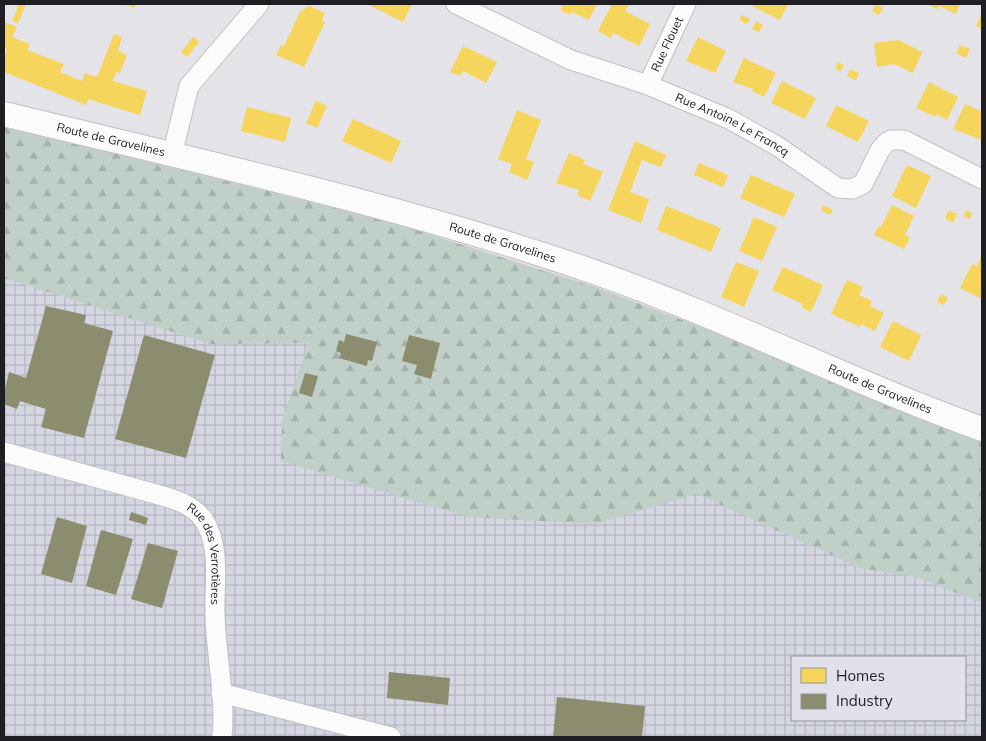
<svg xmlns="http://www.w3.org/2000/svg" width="986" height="741" viewBox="0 0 986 741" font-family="Mulish,sans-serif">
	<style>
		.industrial { fill: url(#industrial-grid); fill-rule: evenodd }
		.forest { fill: url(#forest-firs) }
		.homes { fill: #f6d55c }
		.industry { fill: #8c8c6e }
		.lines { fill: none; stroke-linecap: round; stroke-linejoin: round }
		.minor-casing { stroke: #c1c1c5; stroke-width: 21 }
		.major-casing { stroke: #c1c1c5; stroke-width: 26 }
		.minor { stroke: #fbfbfc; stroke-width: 19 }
		.major { stroke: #fbfbfc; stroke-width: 24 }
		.labels { text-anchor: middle; stroke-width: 5; stroke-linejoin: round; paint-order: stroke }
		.street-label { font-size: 12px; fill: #1f1f23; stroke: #e0e1eb }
	</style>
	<defs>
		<pattern id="industrial-grid" width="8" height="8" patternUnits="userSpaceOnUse" patternTransform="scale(1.25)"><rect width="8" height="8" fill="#d4d6e2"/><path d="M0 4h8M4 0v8" fill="none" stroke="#b6b7c2"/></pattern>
		<pattern id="forest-firs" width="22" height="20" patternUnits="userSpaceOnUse" patternTransform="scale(1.25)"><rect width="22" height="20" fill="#c0d0c8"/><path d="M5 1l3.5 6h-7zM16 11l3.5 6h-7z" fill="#a5b2ac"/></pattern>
	</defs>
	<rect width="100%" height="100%" fill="#e3e3e8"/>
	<path class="industrial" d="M4,138L982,461V737H4ZM792,657H965V720H792Z"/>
	<path class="forest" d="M4,126L384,220L593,286L706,329L982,441V603L916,577L860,568L697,494L596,524L467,517L281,461L282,419L309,343L211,344L4,278Z"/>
	<g class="homes">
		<path d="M19,4H26L18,23L12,21Z"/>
		<path d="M123,4H136L134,8Z"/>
		<path d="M367,4H412L403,22Z"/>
		<path d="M563,4H597L589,20L572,12L570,15L560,10Z"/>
		<path d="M612,4H629L625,11L650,24L639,46L613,33L611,38L598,31Z"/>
		<path d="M753,4H788L780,20L752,6Z"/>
		<path d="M876,4L883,8L879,15L872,11Z"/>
		<path d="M926,4H960L956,14L939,6L937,9Z"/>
		<path d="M309,6L325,13L322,21L325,22L304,67L276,55L281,45L284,46L300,12Z"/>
		<path d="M982,13V29L976,26Z"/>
		<path d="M742,15L750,19L747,24L739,20Z"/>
		<path d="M756,21L763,25L759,32L752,29Z"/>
		<path d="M4,22L17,27L12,37L30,44L27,50L64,64L60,72L82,81L85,73L96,77L98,75L114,34L122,37L118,51L127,55L120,73L116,72L113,81L147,91L140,115L88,99L86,105L4,72V58L7,49L4,48Z"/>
		<path d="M193,37L199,42L187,57L181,52Z"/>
		<path d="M698,37L726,51L715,73L686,61Z"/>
		<path d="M898,40L922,52L913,73L894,64L877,67L874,43Z"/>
		<path d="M960,45L970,49L966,58L956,53Z"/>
		<path d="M463,46L497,62L486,83L463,71L460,76L450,72Z"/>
		<path d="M744,58L776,73L764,97L752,91L753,89L733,82Z"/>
		<path d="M838,62L844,65L841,71L835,69Z"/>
		<path d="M850,69L859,73L856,80L847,76Z"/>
		<path d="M782,81L816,98L805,119L771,103Z"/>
		<path d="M929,82L958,97L947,120L936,114L935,117L916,108Z"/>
		<path d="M316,101L327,106L317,128L306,123Z"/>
		<path d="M965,104L982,112V140L953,129Z"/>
		<path d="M836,105L869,121L858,142L826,126Z"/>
		<path d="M247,107L291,118L285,142L241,131Z"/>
		<path d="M517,110L541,120L526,159L534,162L527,180L509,172L512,164L498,159Z"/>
		<path d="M353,119L401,141L391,163L342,141Z"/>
		<path d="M635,141L666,155L661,167L642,160L630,192L649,199L641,223L608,210Z"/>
		<path d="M569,153L585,160L583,164L603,172L590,201L577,195L579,190L556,183Z"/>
		<path d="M699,163L728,175L723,187L694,175Z"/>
		<path d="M907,165L931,176L916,208L892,196Z"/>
		<path d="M751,175L795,194L784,217L740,198Z"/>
		<path d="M823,205L833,210L830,215L821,210Z"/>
		<path d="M892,205L914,216L905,235L910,238L904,249L874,235L879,225L881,227Z"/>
		<path d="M666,206L721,228L711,252L657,230Z"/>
		<path d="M949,210L957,214L953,223L945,218Z"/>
		<path d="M966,210L972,213L970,219L964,217Z"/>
		<path d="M754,217L777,227L762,261L739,251Z"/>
		<path d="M982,254V299L960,288L972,264L977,266Z"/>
		<path d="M736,262L759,271L744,307L721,297Z"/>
		<path d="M783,267L823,285L811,312L801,307L803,304L772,290Z"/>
		<path d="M847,280L863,287L859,295L872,301L870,306L884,313L875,331L861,324L860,327L831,314Z"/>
		<path d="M941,294L948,298L944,305L937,302Z"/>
		<path d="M893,321L921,335L909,361L880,347Z"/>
	</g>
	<g class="industry">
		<path d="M46,306L86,315L84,323L113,331L84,438L41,427L46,409L20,401L17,409L4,404V393L9,372L26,378Z"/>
		<path d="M346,334L377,342L372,361L368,360L367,366L339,358L341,353L336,351L339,340L344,342Z"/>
		<path d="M144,335L215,355L186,458L115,439Z"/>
		<path d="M409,335L440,343L431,379L414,374L417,365L402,361Z"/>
		<path d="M305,373L318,376L312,397L299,393Z"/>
		<path d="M131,512L148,518L146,525L129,520Z"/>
		<path d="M57,517L87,526L72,583L41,574Z"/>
		<path d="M101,530L133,539L116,595L86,586Z"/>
		<path d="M148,543L178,551L162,608L131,599Z"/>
		<path d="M389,672L450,678L448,705L387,698Z"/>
		<path d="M557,697L645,706L642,737H553Z"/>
	</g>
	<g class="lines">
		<g class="minor-casing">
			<g id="minor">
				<path id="s1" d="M456,4L571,60L648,85L729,119L777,146L838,188L852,189L863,184L880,150L886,143L891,140H904L982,179"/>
				<path id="s2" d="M648,85L686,4"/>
				<path d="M172,155L189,86L259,4"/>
				<path id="s3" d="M4,452L170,498C187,504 201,511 208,528C220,553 214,588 215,615C216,655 226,697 222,737"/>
				<path d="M221,693L391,737"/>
			</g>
		</g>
		<g class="major-casing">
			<g id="major">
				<path id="s4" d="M4,114C201,162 401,205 594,272C726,318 851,382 982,429"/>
			</g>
		</g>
		<use href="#minor" class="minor"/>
		<use href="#major" class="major"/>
	</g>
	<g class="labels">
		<g class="street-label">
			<text dy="4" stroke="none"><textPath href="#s2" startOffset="45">Rue Flouet</textPath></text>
			<text dy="4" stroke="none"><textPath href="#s1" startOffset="302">Rue Antoine Le Francq</textPath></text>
			<text dy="4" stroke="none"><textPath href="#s4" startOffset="110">Route de Gravelines</textPath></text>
			<text dy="4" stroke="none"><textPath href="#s4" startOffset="515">Route de Gravelines</textPath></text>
			<text dy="4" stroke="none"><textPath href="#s4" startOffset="920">Route de Gravelines</textPath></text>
			<text dy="4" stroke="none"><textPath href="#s3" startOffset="246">Rue des Verrotières</textPath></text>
		</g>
	</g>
	<rect width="986" height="741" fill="none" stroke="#1f1f23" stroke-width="10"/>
	<rect x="791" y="656" width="175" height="65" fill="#e0e1eb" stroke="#93939b"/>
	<rect x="801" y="668" width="25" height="15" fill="#f6d55c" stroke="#93939b"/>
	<text x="836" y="681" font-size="15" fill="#1f1f23">Homes</text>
	<rect x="801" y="694" width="25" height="15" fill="#8c8c6e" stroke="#93939b"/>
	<text x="836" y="706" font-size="15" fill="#1f1f23">Industry</text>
</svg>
